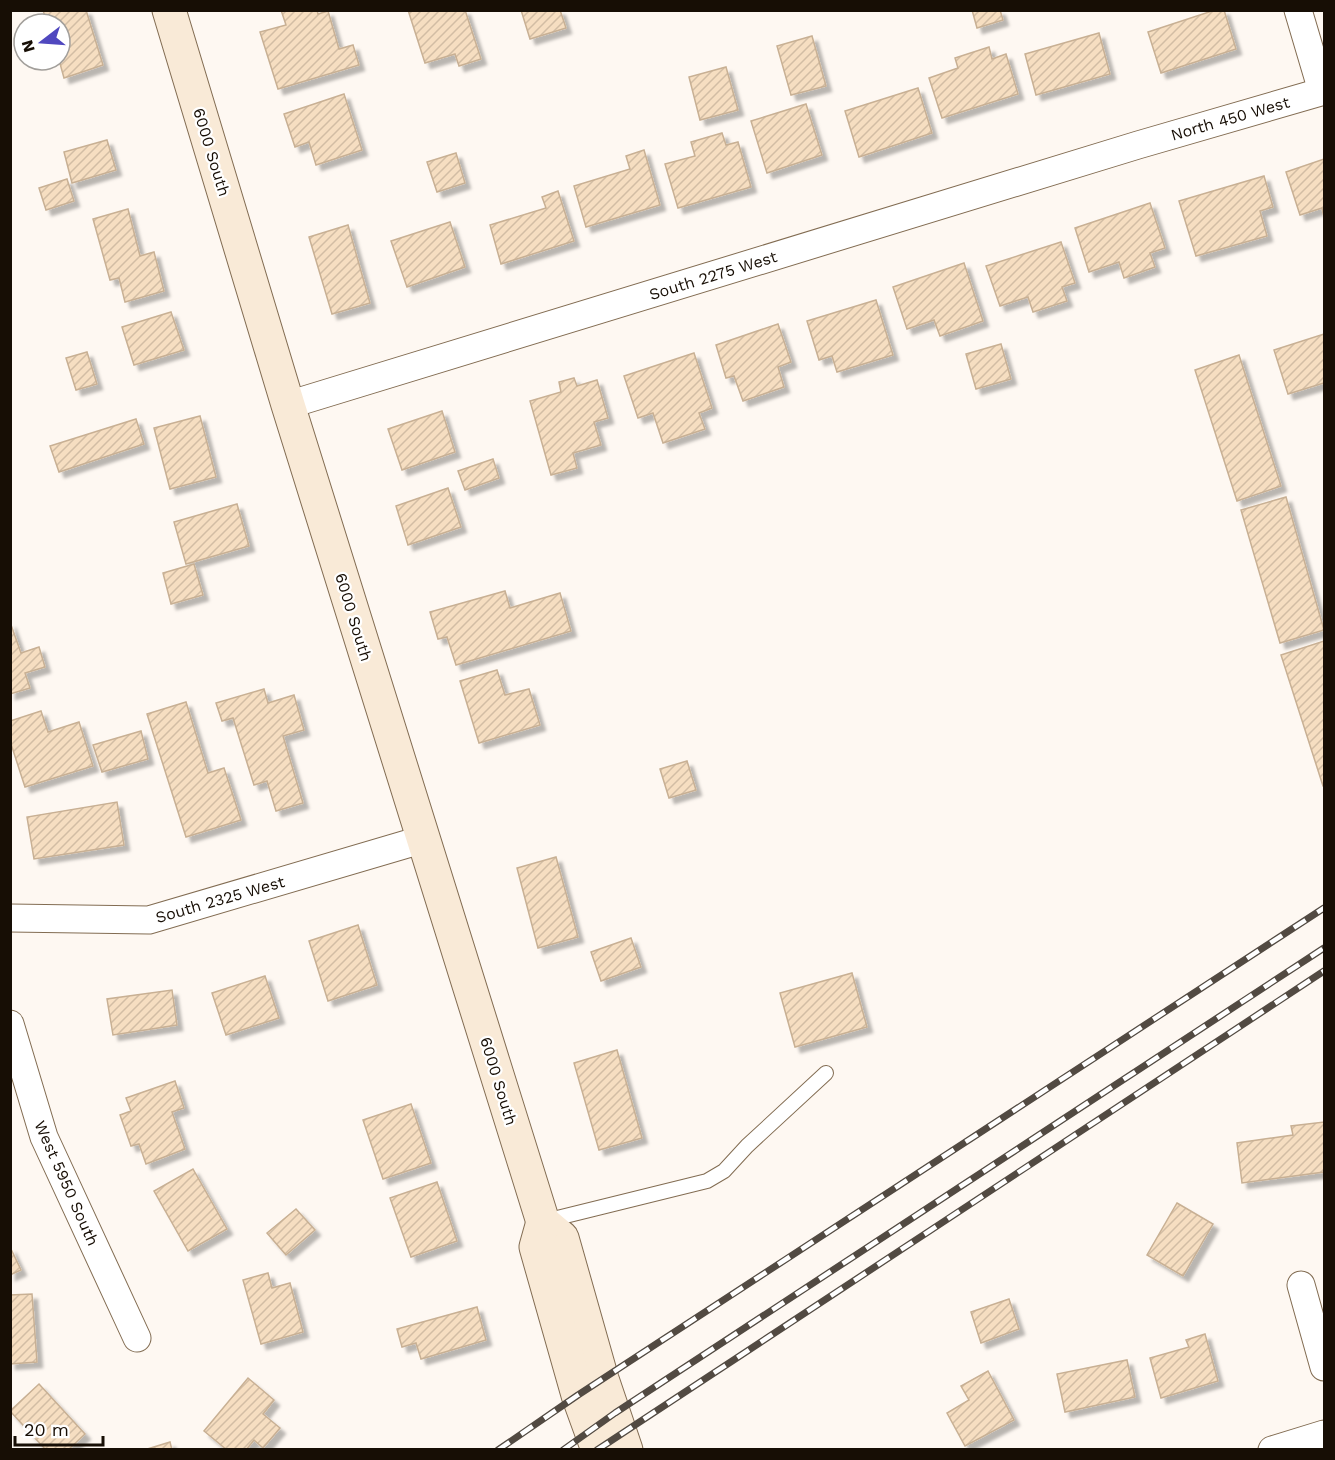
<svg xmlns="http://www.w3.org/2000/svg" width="1335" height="1460" viewBox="0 0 1335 1460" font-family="'Work Sans',sans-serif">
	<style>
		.building { fill: url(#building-hatch); stroke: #c8b094; stroke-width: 1.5; filter: url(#shadow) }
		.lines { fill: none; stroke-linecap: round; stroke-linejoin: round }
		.lane-casing { stroke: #826c52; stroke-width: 16 }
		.street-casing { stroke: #826c52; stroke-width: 29 }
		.secondary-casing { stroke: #826c52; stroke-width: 35 }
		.lane { stroke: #fff; stroke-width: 14 }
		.street { stroke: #fff; stroke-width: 27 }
		.secondary { stroke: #f9ead7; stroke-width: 33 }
		.rail-casing { stroke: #524a42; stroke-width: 7 }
		.rail { stroke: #fff; stroke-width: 4.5; stroke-dasharray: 14; stroke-linecap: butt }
		.labels { text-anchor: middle; stroke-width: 4.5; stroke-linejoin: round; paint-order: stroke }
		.street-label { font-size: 16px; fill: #170e05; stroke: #fff }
	</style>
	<defs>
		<pattern id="building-hatch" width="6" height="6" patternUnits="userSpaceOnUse" patternTransform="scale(1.5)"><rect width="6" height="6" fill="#f6dec1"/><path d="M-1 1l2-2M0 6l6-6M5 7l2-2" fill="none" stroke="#d2bda4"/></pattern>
		<filter id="shadow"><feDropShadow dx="5.5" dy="5.5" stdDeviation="1.5" flood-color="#0004"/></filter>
	</defs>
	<rect width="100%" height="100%" fill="#fef8f2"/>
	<g class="building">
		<path d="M43,10H86L103,65L64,78L59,60L60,24H47Z"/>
		<path d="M281,10H317L318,14L328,11L339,49L353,45L359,65L278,89L260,32L286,25Z"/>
		<path d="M408,10H465L481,59L459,66L455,54L425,63Z"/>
		<path d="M521,10H560L566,28L530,39Z"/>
		<path d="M972,10H1000L1003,20L977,28Z"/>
		<path d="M1215,10H1224L1236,49L1161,73L1148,32Z"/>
		<path d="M1099,33L1110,74L1036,95L1025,54Z"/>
		<path d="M812,36L826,86L791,95L777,46Z"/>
		<path d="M989,47L992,59L1006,54L1018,94L942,118L929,78L958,68L955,58Z"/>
		<path d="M726,67L738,110L700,120L689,77Z"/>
		<path d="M918,88L932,133L859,157L845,111Z"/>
		<path d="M344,94L362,150L316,165L309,142L295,147L284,114Z"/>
		<path d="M806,104L822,155L767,173L751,121Z"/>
		<path d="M722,133L726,145L738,142L751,187L678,208L665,164L695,156L691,142Z"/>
		<path d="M107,140L116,170L72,183L64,152Z"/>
		<path d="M644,150L660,205L586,227L574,186L630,169L626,156Z"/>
		<path d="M456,153L465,183L437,192L427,162Z"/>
		<path d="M1324,159V217L1322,208L1300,215L1286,172Z"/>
		<path d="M1264,176L1273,207L1260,211L1267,236L1196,256L1179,201Z"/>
		<path d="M67,179L74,201L46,210L39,188Z"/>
		<path d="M558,191L574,241L501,264L490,225L546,208L542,197Z"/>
		<path d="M1150,203L1165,248L1150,253L1155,267L1124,278L1119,262L1089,272L1075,228Z"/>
		<path d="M128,209L140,256L154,252L164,291L125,302L119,278L110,280L93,219Z"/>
		<path d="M450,222L465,267L407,287L391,241Z"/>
		<path d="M348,225L370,303L332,314L309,237Z"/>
		<path d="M1061,242L1075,283L1062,287L1067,301L1033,312L1028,297L1000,306L986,266Z"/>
		<path d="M964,263L983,321L940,336L934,320L907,329L893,287Z"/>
		<path d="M876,300L893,355L837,372L832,356L819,360L807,321Z"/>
		<path d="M171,312L184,350L134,365L122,327Z"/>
		<path d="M778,324L791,362L778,367L784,387L743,401L734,376L726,378L716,345Z"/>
		<path d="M1324,334V383L1288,394L1274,350Z"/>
		<path d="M1001,344L1011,379L976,389L966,354Z"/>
		<path d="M87,352L97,384L76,390L66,358Z"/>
		<path d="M694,353L712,408L699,413L705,429L663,443L653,413L638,418L624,376Z"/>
		<path d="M1239,355L1281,486L1237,501L1195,370Z"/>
		<path d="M574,378L577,386L597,380L608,418L594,422L601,445L573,453L577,468L551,475L530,401L561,392L559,382Z"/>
		<path d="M442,411L455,452L402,470L388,429Z"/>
		<path d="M200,416L216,477L170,489L154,428Z"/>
		<path d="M136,419L144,444L59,472L50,446Z"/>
		<path d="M493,459L499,478L465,490L458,471Z"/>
		<path d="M448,488L461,527L408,545L396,506Z"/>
		<path d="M1286,497L1324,630L1280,643L1241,510Z"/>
		<path d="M237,504L249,546L186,564L174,522Z"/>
		<path d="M194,564L203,595L171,604L163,573Z"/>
		<path d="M505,591L510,608L560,593L571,631L456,665L447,637L438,639L430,612Z"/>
		<path d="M10,622L21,653L39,647L45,667L25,673L30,688L10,694Z"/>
		<path d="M1324,641V786H1323L1281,655Z"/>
		<path d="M497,670L505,695L529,689L540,725L479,743L460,681Z"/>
		<path d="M264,689L268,703L294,695L304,730L283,736L303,803L276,811L267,781L254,785L233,718L222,721L216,703Z"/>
		<path d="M186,702L208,773L224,768L241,820L186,837L147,714Z"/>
		<path d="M41,711L48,732L79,722L93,766L25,787L10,741V721Z"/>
		<path d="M141,731L148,759L102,772L93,745Z"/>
		<path d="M687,761L696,790L669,798L660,769Z"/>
		<path d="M117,802L124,845L34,859L27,817Z"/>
		<path d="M556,857L578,937L538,948L517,868Z"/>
		<path d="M358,925L377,985L328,1001L309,941Z"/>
		<path d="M631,938L641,967L601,981L591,952Z"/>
		<path d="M852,973L867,1027L795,1047L780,993Z"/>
		<path d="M265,976L279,1018L226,1035L212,993Z"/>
		<path d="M172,990L177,1025L113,1035L107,999Z"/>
		<path d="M617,1050L642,1138L599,1150L574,1063Z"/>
		<path d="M175,1081L184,1108L172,1112L185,1149L146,1164L139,1144L131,1146L120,1115L131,1111L126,1098Z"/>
		<path d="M411,1104L431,1163L383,1179L363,1120Z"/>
		<path d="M1324,1122V1172L1242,1183L1237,1143L1293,1135L1291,1126Z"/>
		<path d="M193,1169L227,1229L188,1251L154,1191Z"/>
		<path d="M437,1182L457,1241L411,1257L390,1198Z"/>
		<path d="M1177,1203L1213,1224L1183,1276L1147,1255Z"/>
		<path d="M296,1209L315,1230L286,1255L267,1233Z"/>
		<path d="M10,1247L21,1270L10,1275Z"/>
		<path d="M268,1273L272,1288L290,1283L303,1332L261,1344L243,1280Z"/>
		<path d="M32,1294L37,1362L10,1364V1295Z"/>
		<path d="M1009,1299L1019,1329L981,1343L971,1312Z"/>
		<path d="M477,1307L486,1340L421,1359L416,1343L402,1347L397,1329Z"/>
		<path d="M1205,1334L1218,1381L1161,1398L1150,1358L1189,1347L1186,1340Z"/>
		<path d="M1127,1360L1135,1397L1065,1412L1057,1374Z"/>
		<path d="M988,1371L1014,1420L965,1446L947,1413L969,1400L961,1386Z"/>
		<path d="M248,1378L274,1400L263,1414L280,1428L263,1448L254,1440L246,1450H227L204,1431Z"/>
		<path d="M39,1384L85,1434L68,1450H46L10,1411Z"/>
		<path d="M170,1442L172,1450H144Z"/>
	</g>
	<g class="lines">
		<g class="lane-casing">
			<path id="lane" d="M545,1221L707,1181L724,1171L747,1146L826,1073"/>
		</g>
		<g class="street-casing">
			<g id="street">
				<path d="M1298,10L1322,91"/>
				<path d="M288,405L1138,145L1324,91"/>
				<path d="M10,918L149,920L424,839"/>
				<path d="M10,1024L44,1137L137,1338"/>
				<path d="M1301,1285L1324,1367"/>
				<path d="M1272,1450L1324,1434"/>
			</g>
		</g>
		<g class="secondary-casing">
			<g id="secondary">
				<path d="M169,10L288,405L543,1222L562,1238L602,1379L626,1450"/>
				<path d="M543,1222L536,1247L578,1395L598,1450"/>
			</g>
		</g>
		<use href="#lane" class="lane"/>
		<use href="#street" class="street"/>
		<use href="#secondary" class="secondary"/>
		<g class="rail-casing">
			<g id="rail">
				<path d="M498,1450L578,1395L1324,908"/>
				<path d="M563,1450L615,1413L1324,948"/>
				<path d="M597,1450L1324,971"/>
			</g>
		</g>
		<use href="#rail" class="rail"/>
	</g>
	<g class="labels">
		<g class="street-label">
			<text transform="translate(1230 118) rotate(-16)" y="6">North 450 West</text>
			<text transform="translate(212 152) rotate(73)" y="6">6000 South</text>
			<text transform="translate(713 275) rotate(-17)" y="6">South 2275 West</text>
			<text transform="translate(354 617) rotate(73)" y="6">6000 South</text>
			<text transform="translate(220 899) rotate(-16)" y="6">South 2325 West</text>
			<text transform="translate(499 1081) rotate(73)" y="6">6000 South</text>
			<text transform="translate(67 1183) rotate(66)" y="6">West 5950 South</text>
		</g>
	</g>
	<rect width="1335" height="1460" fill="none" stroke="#170e05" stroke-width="24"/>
	<g transform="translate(42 42) rotate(253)"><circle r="28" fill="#ffffff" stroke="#a29f9b" stroke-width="1.5"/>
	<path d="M0-4.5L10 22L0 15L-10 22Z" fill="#5048bf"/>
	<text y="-9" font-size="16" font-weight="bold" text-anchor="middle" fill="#170e05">N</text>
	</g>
	<path d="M15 1436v9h88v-9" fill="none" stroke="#170e05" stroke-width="3"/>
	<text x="24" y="1436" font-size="18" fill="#170e05" stroke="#ffffff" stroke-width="4.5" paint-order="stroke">20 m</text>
</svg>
